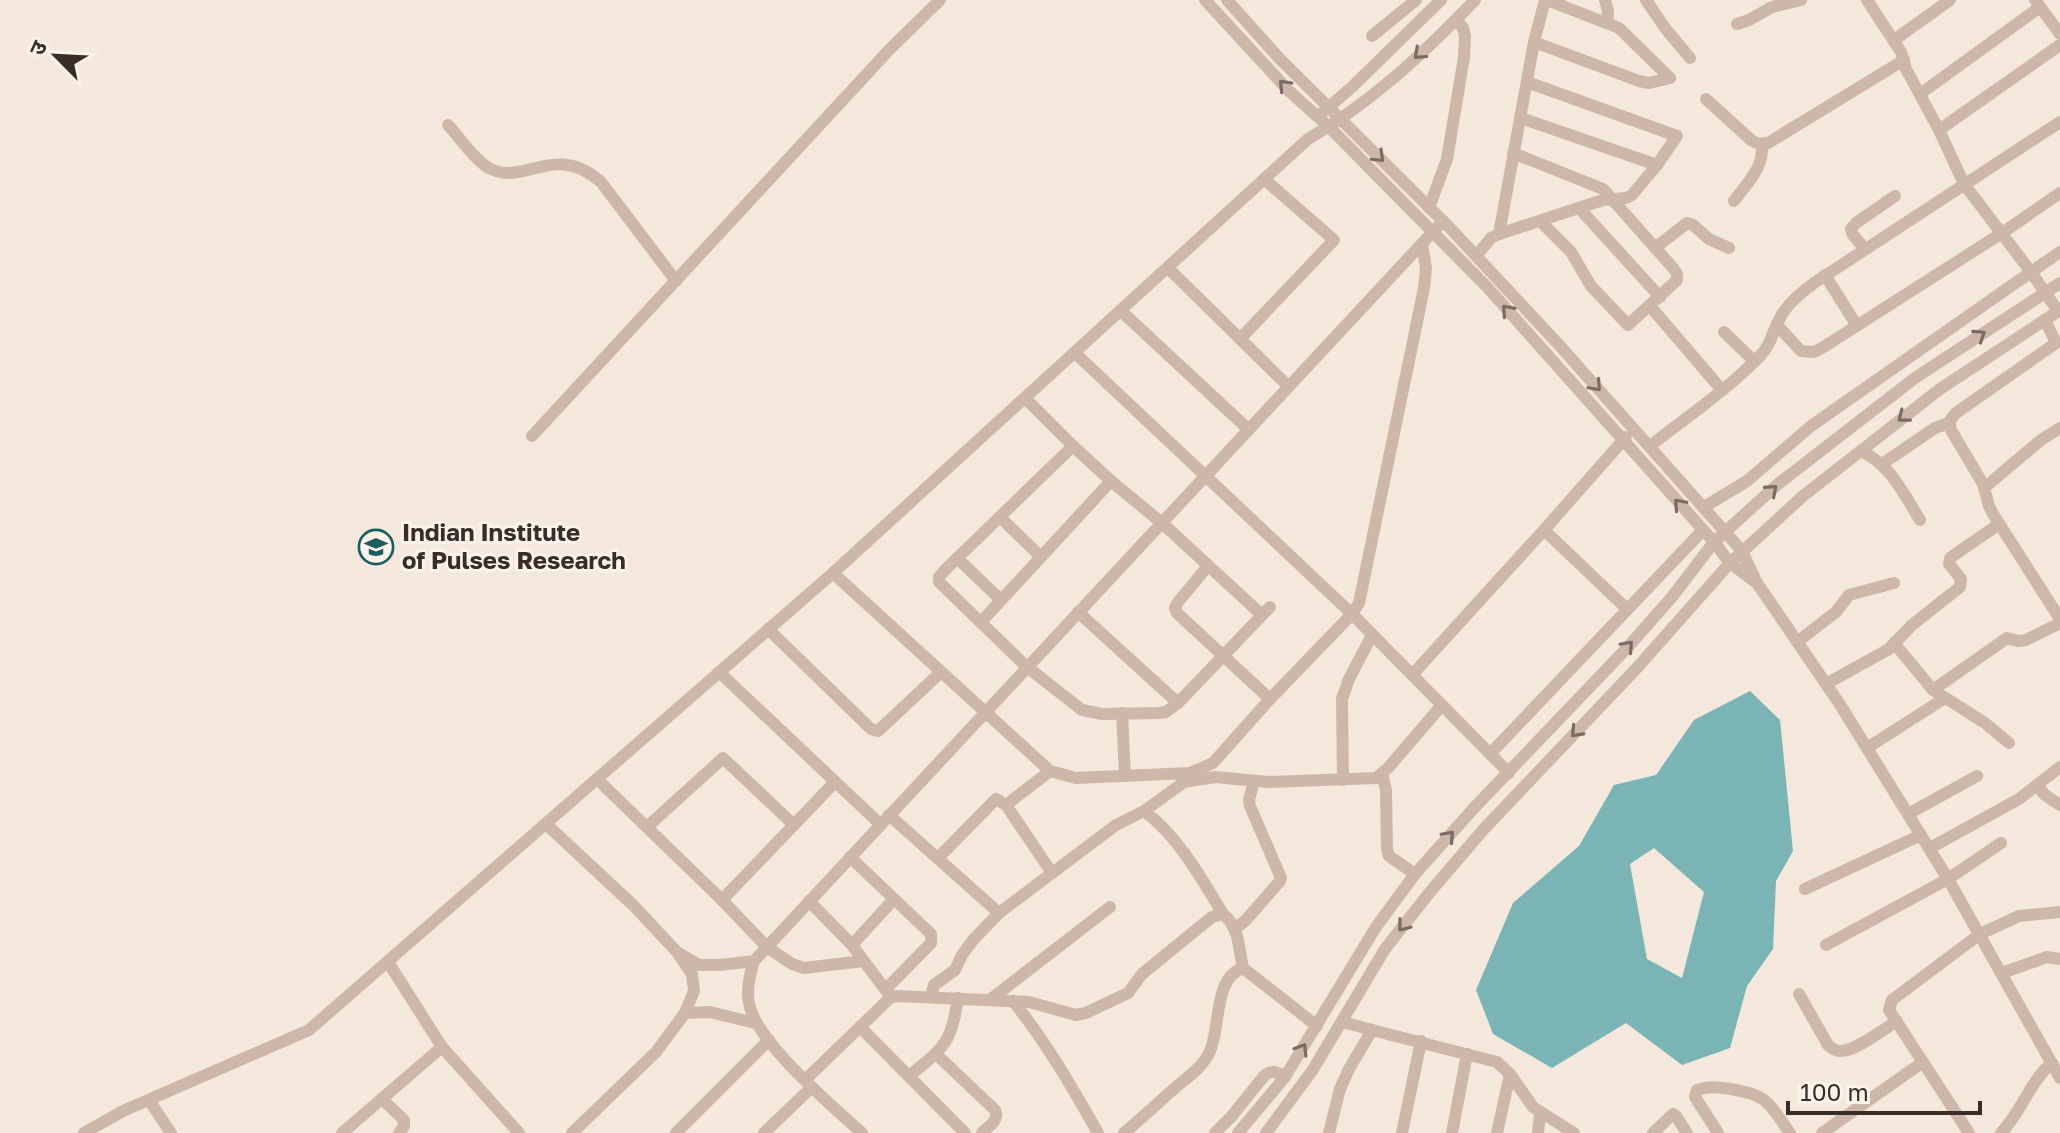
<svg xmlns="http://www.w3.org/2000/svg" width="2060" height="1133" viewBox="0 0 2060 1133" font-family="'Golos Text','Noto Sans Devanagari',sans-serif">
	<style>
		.water { fill: #7ab4b4; fill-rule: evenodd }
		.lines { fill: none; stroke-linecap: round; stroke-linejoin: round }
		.minor { stroke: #cdb7a8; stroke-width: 12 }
		.oneway { stroke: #7c6b62 }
		.labels { text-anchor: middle; stroke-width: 6; stroke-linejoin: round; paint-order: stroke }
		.poi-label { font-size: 24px; font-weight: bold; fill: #3a2d28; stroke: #fbf3ea; text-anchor: start }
	</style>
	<rect width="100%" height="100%" fill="#f4e8dd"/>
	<path class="water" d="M1750,691L1780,720L1793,851L1776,881L1773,949L1747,986L1730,1048L1682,1065L1626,1023L1552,1068L1493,1034L1476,990L1513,903L1579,846L1614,785L1656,775L1694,720ZM1654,848L1704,892L1682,978L1647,959L1630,864Z"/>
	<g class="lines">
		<g class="minor">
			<path d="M1205,0L1289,91L1329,127L1487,287L1714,542L1730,563L1754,581"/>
			<path d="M1227,0L1279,58L1450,228L1560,346L1742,551L1757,583L1839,703L1948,879L2060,1078"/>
			<path d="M1547,0L1619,28L1670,78"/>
			<path d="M1605,0L1608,11L1607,23"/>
			<path d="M1646,0L1665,28L1690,58"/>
			<path d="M2035,0L2060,34"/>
			<path d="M1737,24L1749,20L1772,7L1801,0"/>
			<path d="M1372,36L1416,0"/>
			<path d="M1894,40L1950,0"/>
			<path d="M1534,42L1639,81L1649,83L1670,78"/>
			<path d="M1920,94L2040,7"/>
			<path d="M1706,99L1751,140C1757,144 1761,144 1768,143L1904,60"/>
			<path d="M1323,112L1352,87L1441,0"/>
			<path d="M1521,118L1657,165"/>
			<path d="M448,125C460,138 472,157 487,167C523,189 553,140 601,182L676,281"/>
			<path d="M1939,130L2060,45"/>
			<path d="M1513,153L1603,189L1674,269L1677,274V280L1628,325L1591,286L1571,252L1540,221"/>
			<path d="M1734,201C1748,182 1764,168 1762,144"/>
			<path d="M1429,208L1447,159L1464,57L1465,36L1463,28L1456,20"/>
			<path d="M1579,208L1660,297"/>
			<path d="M1499,234L1534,42L1545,0"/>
			<path d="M1655,248L1687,223L1693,225L1709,239L1729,248"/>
			<path d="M1865,249L1853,235L1851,229L1856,223L1895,196"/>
			<path d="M1476,256L1491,238L1499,234L1603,200L1626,198L1632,195L1657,165L1677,136L1527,82"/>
			<path d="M1168,268L1288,386"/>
			<path d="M1825,275L1857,326"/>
			<path d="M1650,306L1721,389"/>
			<path d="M1121,311L1248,429"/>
			<path d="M2058,311L2031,272L2060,252"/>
			<path d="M2045,320L2056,343L1956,413C1950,419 1949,422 1951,430L1983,484L1989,506L1993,514L2060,619"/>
			<path d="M1777,325L1801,351L1814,352L1822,348L2002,233L2060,193"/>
			<path d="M1724,332L1754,361"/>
			<path d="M1240,339L1334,240L1264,179"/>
			<path d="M1075,353L1352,614L1509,773"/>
			<path d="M1025,398L1073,446L1111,481L1162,523L1262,615"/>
			<path d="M532,436L889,50L940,0"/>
			<path d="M1073,446L946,569L939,577V582L1027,667L1082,710L1102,714L1159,713L1166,712L1178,703"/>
			<path d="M1650,446C1687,417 1727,390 1760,356C1773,342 1771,333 1780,318C1787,304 1801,293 1814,283L2060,122"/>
			<path d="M1861,451C1891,465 1903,493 1920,520"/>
			<path d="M1882,464L1935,428L1949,423"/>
			<path d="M1984,488L2041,440L2060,428"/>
			<path d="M1704,507L1747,481L1811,426L2031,272L1964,184L1939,130L1906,69L1901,52L1867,0"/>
			<path d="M1000,517L1041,557"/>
			<path d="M1544,530L1627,609"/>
			<path d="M957,558L1001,600"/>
			<path d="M1208,566L1178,602L1175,608L1177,613L1270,699"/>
			<path d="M833,573L1050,771L1076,778L1190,773L1213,763L1270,699L1352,614L1359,603L1424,288L1426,268L1422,244"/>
			<path d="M1078,612L1178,703L1270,607"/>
			<path d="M981,622L1111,481"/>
			<path d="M768,629L871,729L878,731L941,672"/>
			<path d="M1797,642L1836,612L1849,595L1894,583"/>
			<path d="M1894,643L1933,690L1985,723L2009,743"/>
			<path d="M719,672L880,824"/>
			<path d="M1412,675L1544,530L1626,437"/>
			<path d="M1826,684L1889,649L1912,625L1960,587L1961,579L1949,564L1950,558L1999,524"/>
			<path d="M1933,690L2007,638L2018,641L2026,640L2060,623"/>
			<path d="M1122,713L1125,776"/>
			<path d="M1867,748L1945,698"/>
			<path d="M1490,754L1703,530"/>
			<path d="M1382,774L1386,790L1387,849L1389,856L1415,874"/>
			<path d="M597,779L722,900L767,947L792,964L804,968L863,961"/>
			<path d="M1343,780L1342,699L1349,679L1372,635"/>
			<path d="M1184,782L1215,777L1268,782L1376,778L1388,768L1442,705"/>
			<path d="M2037,785L2045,795L2060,805"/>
			<path d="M1006,805L1050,771"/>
			<path d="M1144,811L1180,785L1188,776"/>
			<path d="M1908,814L1977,776"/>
			<path d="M889,815L999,913L1116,825L1144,811C1179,837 1201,878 1223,914"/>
			<path d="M546,824L634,906L677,952L692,974L694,991L685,1013L656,1052L572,1133"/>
			<path d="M647,827L723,758L794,825"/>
			<path d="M1930,848L2019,799L2060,767"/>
			<path d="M850,857L931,934V943L886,989"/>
			<path d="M938,858L996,799L1006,805L1052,873"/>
			<path d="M1805,889L1921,835"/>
			<path d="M722,900L835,782"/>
			<path d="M809,901L852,945L890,996"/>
			<path d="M1236,928L1246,920L1280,881L1281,878L1250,806L1249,800L1254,781"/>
			<path d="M852,945L894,899"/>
			<path d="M1826,945L1948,879L2001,843"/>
			<path d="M680,954L699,965H720L754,961"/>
			<path d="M388,962L442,1047L519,1133"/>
			<path d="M1243,968L1317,1026"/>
			<path d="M2002,973L2047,957L2060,959"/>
			<path d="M1799,994L1828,1045C1833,1049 1835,1051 1841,1051C1856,1051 1884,1029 1897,1021"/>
			<path d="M931,997L934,985L955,970L962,955L973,940L999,913"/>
			<path d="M991,999L1110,907"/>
			<path d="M1013,1001C1046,1042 1072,1087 1098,1133"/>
			<path d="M685,1013L710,1012L755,1023"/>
			<path d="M1343,1022L1372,1030"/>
			<path d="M860,1027L965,1133"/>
			<path d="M936,1054L995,1110C1000,1120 989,1126 982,1133"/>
			<path d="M909,1076C944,1047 951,1045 958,998"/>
			<path d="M805,1080L891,997L896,996L1029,1002L1076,1015L1086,1013L1128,993L1142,974L1212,917L1223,914C1240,928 1238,947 1243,968C1213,978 1221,1027 1210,1051C1203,1067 1189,1076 1176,1087C1159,1102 1142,1118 1124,1133"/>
			<path d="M382,1099L404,1120V1126L399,1133"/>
			<path d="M149,1100L171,1133"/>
			<path d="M84,1133L123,1111L309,1030L833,573L1308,139C1371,103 1425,52 1475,0"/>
			<path d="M342,1133L442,1047"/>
			<path d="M676,1133L769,1040"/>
			<path d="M764,1133L812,1087"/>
			<path d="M862,1133C832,1106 755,1041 749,1003C746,989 750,974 754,961L1443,221"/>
			<path d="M1215,1133L1231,1117L1264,1076C1272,1069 1277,1072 1285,1077"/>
			<path d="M1238,1133L1285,1077L1376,927L1415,874L1474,808L1627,648L1672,597L1714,542L1778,484L1915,378L2060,283"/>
			<path d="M1266,1133L1312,1071L1385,949L1430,892L1483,830L1635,670L1730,563L1803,496L1940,389L2060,310"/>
			<path d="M1329,1133L1340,1089L1349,1069L1372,1030L1497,1062L1510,1074L1533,1107L1574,1133"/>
			<path d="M1402,1133L1421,1041"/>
			<path d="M1452,1133L1467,1054"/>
			<path d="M1497,1133L1510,1074"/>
			<path d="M1538,1133L1540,1114"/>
			<path d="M1653,1133L1673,1114L1676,1116L1687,1133"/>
			<path d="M1718,1133L1695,1097L1697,1090C1709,1086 1718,1087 1730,1089C1769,1095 1768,1103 1790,1133"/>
			<path d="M1822,1133L1923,1062"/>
			<path d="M1969,1133L1889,1010L1892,1000L1980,934L2019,916L2060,912"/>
			<path d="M2001,1133C2022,1112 2029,1082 2052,1063"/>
		</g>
	</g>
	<defs><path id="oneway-chevron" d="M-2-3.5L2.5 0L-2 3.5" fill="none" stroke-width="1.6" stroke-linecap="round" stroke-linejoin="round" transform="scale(2)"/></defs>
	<g class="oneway">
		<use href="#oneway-chevron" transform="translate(1419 54) rotate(138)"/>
		<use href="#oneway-chevron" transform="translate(1284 85) rotate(-134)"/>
		<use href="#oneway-chevron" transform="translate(1379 157) rotate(44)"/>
		<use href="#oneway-chevron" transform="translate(1507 310) rotate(-131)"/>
		<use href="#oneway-chevron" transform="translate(1980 335) rotate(-33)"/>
		<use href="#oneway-chevron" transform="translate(1596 386) rotate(48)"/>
		<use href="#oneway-chevron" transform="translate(1903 417) rotate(142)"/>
		<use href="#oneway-chevron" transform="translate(1772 490) rotate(-41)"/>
		<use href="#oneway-chevron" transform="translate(1679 504) rotate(-132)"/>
		<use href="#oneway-chevron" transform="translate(1628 646) rotate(-48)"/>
		<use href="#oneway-chevron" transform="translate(1576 732) rotate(133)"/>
		<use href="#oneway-chevron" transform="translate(1449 836) rotate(-48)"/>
		<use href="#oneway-chevron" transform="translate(1403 926) rotate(128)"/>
		<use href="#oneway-chevron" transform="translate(1302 1049) rotate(-58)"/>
	</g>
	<defs>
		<g id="university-ring" transform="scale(1.8)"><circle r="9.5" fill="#fbf3ea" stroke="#1a5d5f" stroke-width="1.5"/><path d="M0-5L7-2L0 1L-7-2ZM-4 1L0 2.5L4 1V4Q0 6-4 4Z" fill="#1a5d5f"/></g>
	</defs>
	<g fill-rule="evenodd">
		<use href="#university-ring" x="376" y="547"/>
	</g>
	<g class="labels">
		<g class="poi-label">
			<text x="402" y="541">Indian Institute<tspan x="402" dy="28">of Pulses Research</tspan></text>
		</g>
	</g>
	<g transform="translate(56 56) rotate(294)" stroke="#fbf3ea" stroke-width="6" paint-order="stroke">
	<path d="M0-6L14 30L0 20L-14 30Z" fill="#3a2d28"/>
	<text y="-12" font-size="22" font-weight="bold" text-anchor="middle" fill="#3a2d28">उ</text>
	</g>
	<path d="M1788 1101v12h192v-12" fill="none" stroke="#3a2d28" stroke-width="4"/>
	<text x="1800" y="1101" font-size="24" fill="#3a2d28" stroke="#fbf3ea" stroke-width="6" paint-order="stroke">100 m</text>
</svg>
